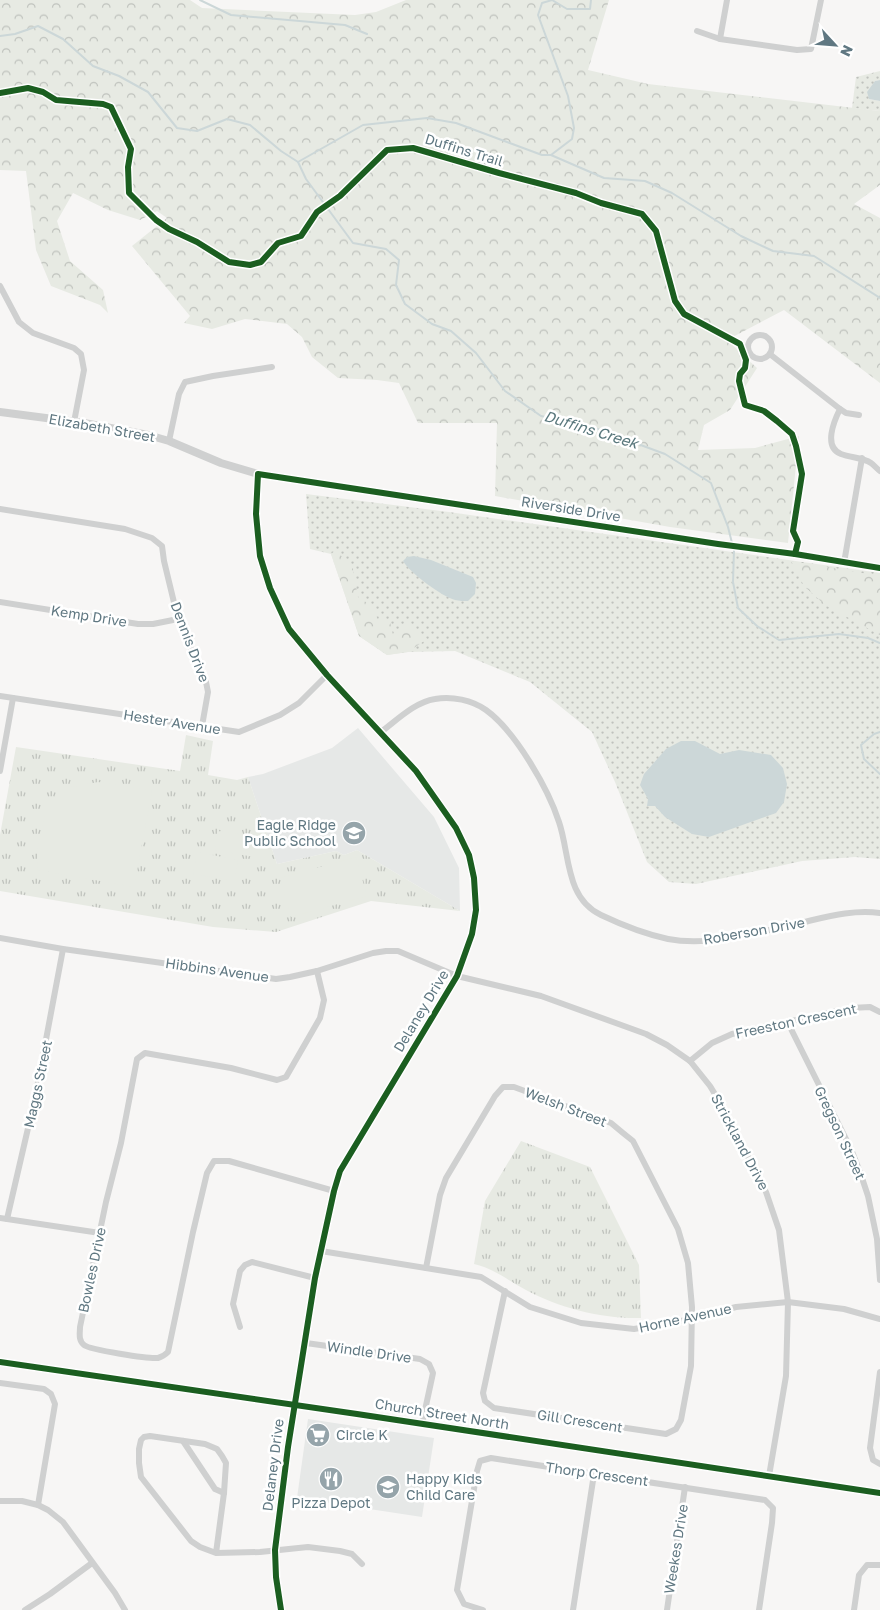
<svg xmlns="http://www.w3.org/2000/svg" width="880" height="1610" viewBox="0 0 880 1610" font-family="'Golos Text',sans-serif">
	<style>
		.built { fill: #e6e8e7 }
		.grass { fill: url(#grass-dots) }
		.forest { fill: url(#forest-crowns) }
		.park { fill: url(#park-tufts) }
		.garden { fill: #e7eae3 }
		.water { fill: #ccd7d8 }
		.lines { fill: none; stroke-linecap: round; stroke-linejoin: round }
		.stream { stroke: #ccd7d8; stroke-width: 2 }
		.minor { stroke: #cfd0d0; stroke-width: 6 }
		.tertiary { stroke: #cfd0d0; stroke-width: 8 }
		.cycleway-casing { stroke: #fff; stroke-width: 9 }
		.cycleway { stroke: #1b5e20; stroke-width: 6 }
		.labels { text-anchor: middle; stroke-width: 5; stroke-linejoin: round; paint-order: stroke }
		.street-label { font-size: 14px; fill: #607882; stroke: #fff }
		.poi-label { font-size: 14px; fill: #607882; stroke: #fff; text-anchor: start }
		.water-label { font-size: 15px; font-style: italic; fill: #5a787d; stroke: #fff }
	</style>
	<defs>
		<pattern id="grass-dots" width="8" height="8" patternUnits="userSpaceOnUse" patternTransform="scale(1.25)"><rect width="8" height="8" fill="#e7eae3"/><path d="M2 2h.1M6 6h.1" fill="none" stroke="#bfc2bd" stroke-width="1.8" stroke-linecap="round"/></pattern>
		<pattern id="forest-crowns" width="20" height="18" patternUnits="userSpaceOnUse" patternTransform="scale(1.25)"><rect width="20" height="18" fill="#e7eae3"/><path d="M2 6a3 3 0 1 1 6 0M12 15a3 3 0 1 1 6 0" fill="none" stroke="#bfc2bd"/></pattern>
		<pattern id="park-tufts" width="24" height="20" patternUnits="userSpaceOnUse" patternTransform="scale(1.25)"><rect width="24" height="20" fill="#e7eae3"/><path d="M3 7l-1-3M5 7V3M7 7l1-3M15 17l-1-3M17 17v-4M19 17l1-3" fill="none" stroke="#bfc2bd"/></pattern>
	</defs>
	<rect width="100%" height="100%" fill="#f7f6f5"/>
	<g class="built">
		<path d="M358,728L434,817L459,868L460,911L357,850L344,855L336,851L277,864L248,777L263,774L332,748Z"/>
		<path d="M308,1419L434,1438L422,1517L297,1498Z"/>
	</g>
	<g class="grass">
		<path d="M880,71V80L875,81L869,99L880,101V111L852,108L856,77Z"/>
		<path d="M306,494L449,512L880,573V859L855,857L802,861L696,884L669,882L647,862L615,782L592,732L530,682L455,651L408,652L387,655L359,636L331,554L310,549Z"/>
	</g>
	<g class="forest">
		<path d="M0,0H190L202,8L355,15L376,12L406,0H609L588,70L648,84L880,111V185L854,204L880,218V383L784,310L727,340L757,368L730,410L704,425L698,450L755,448L799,436L788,543L670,527L495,496L497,423H418L399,383L377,380L338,378L312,357L302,337L287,324L245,319L212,329L184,323L190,316L132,246L167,218L157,211L140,220L108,210L73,193L57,221L70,261L103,290L108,313L100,305L51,286L36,250L26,171L0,170Z"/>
		<path d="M336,550L353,569L358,597L372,606L378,620H385L390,622L393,635L408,621L427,639L408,652L387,655L359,636L331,554Z"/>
		<path d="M791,561L880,576V635L825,605L804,586Z"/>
	</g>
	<g class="park">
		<path d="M186,735L213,741L208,775L237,780L248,777L277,864L336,851L344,855L357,850L460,911L371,901L276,932L213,927L0,891V835L16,747L180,771Z"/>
		<path d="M521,1141L590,1167L639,1265L641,1318C601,1319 560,1308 526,1290C509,1281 493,1268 474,1264L485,1201Z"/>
	</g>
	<g class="garden">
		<path d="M98,782L152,791L134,887L38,870L37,851L45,815L66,788Z"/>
		<path d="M218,831L257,837L254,857L215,850Z"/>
		<path d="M197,852L238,860L234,881L193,874Z"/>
		<path d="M356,857L367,896L291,917L280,878Z"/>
	</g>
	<g class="water">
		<path d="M880,80V101L869,99L867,92L875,81Z"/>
		<path d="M414,556L431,560L473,577L476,583L475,594L468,601C464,601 459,601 455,600C441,596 410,573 403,561L407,557Z"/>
		<path d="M681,741H695L720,754L739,750L771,755L783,768L787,784L784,802L776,813L709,837L692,834L665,817L655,806H647L648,799L640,785L644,774L666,749Z"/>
	</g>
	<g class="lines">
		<g class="stream">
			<path d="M200,0L231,15L345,25L367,34"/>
			<path d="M0,36L15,34L38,26L63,39L93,66L119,76L148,92L177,128L197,131L227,119L250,125L281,151L298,162L306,179L353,243L386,249L399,260L396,285L405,304L432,324L451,331L476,353L505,391L541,416L592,427L665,454L711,483L728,527L732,543"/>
			<path d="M551,155L572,139L574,128L568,96L538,15L542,3L552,0L567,9H590L591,0"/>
			<path d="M298,162L363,125L427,118L456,123L542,155H551L604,178L645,181L672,193L741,236L773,251L814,256L880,298"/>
			<path d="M734,550L733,582L738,608L757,626L779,640L839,634L868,638L880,643"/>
			<path d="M880,732L874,734L861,745L864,759L880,774"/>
		</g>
		<g class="minor">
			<path d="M697,31L720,39L797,50L811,49L821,0"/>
			<path d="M720,39L727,0"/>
			<path d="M0,286L19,322L33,333L74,348L81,354L84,370L74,422"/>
			<circle cx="760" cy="347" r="12"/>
			<path d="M771,355L840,409C834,421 823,447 841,454C851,458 862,457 871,463C874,465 877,469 880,471"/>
			<path d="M840,409L846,413L859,415"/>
			<path d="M169,441L179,394L185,382L213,376L272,367"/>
			<path d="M0,509L125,529L152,538L162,546L164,561L178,619L206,682L208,692L202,726"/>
			<path d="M844,563L862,458"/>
			<path d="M0,602L138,624H153L178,619"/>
			<path d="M0,696L239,732L280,715L299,703L327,675"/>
			<path d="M381,732C397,720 415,702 435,699C452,696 472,700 486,710C515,731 548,788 559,822C570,854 565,898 601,915C622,925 645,934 668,939C708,947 756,933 795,924C823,918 851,909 880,913"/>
			<path d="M0,771L13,698"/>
			<path d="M0,938L63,949L276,979L290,977L317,971L373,953L386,951H398L457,976L541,996L624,1026L646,1034L667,1045L690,1061L710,1086L724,1109L766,1192L779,1230L788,1302L786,1376L769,1476"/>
			<path d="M317,971L324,1000L320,1018L286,1077L277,1080L231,1068L145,1053L137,1059L121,1143L106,1202L80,1327C80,1333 78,1340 84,1345C90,1350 149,1359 158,1358C162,1357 165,1355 168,1352L193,1232L207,1173L214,1161H229L334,1191"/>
			<path d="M787,1021L851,1149L860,1172L868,1196L877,1239L880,1280"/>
			<path d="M690,1061L712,1043L732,1034L851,1008L870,1007L880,1012"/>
			<path d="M0,1218L100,1233"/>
			<path d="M7,1219L35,1098L63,949"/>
			<path d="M321,1251L481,1277L530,1307L581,1323L634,1329L692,1319L736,1307L788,1302L844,1309L880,1319"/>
			<path d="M426,1268L440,1195L446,1178L495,1096L503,1087H514L611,1123L623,1133L633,1141L678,1229L688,1263L692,1307L691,1366L681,1420L676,1429L666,1434L494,1408L485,1401L483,1393L505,1291"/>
			<path d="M240,1327L233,1304L240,1271L245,1265L252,1262L315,1278"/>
			<path d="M306,1343L420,1359L429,1364L433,1373L422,1424"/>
			<path d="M880,1372L870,1448L873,1460L880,1464"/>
			<path d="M0,1383L44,1389L51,1394L55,1404L38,1505"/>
			<path d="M183,1441L215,1489L224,1493"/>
			<path d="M0,1501H22L38,1505L48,1510L63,1522L115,1593L125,1610"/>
			<path d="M216,1553L224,1493L226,1463L222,1456L217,1449L205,1444L150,1436L144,1437L141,1440L139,1449V1463L141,1477L191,1541L200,1547L216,1553L260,1552L308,1547L340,1551L352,1554L362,1564"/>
			<path d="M25,1610L50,1594L92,1563"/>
			<path d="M483,1610L464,1604L457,1590L477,1471L480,1461L491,1458L765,1500L773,1508L772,1523L759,1610"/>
			<path d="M573,1610L594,1474"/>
			<path d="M667,1610L685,1487"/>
			<path d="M854,1610L859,1575L867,1565H880"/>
		</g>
		<g class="tertiary">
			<path d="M0,412L84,423L148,435L169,441L221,463L258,474L718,544L795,554L880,568"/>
			<path d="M258,474L256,514L260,556L270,588L289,629L327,675L416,771L456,828L469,855L474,878L476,910L472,934L457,976L340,1171L334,1191L315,1278L288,1447L275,1550L276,1577L281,1610"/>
			<path d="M0,1362L357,1414L880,1493"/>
		</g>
		<g class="cycleway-casing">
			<g id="cycleway">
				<path d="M0,93L28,88L43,92L56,100L103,104L111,107L131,149L128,167L129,193L156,220L169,229L197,242L229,262L250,265L261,262L278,243L301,236L317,212L340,196L387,150L413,148L499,173L576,193L601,203L642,214L656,231L675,301L684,314L740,344L746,360L745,368L740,374L739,381L745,405L764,411L777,421L792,434L796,446L802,474L793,531L798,542L795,554"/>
				<path d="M0,1362L357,1414L880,1493"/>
				<path d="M281,1610L276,1577L275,1550L288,1447L315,1278L334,1191L340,1171L457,976L472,934L476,910L474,878L469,855L456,828L416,771L327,675L289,629L270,588L260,556L256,514L258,474L718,544L795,554L880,568"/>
			</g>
		</g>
		<use href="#cycleway" class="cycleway"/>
	</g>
	<defs>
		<g id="school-disc" transform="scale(1.25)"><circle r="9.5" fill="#95a4aa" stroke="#fff"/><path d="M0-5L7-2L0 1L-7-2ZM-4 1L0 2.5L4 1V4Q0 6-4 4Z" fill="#fff"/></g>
		<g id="supermarket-disc" transform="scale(1.25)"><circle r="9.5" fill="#95a4aa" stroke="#fff"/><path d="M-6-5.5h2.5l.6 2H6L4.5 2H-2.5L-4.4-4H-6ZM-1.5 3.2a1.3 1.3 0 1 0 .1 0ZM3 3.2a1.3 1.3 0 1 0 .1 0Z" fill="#fff"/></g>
		<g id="restaurant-disc" transform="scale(1.25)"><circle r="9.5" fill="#95a4aa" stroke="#fff"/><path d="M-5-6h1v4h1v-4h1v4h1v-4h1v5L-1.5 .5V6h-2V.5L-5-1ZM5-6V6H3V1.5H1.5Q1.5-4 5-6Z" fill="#fff"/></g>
	</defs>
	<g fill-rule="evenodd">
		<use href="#school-disc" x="354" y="833"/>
		<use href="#supermarket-disc" x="318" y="1435"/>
		<use href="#restaurant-disc" x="331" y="1479"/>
		<use href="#school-disc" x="388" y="1487"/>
	</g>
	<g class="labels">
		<g class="street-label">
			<text transform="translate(464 150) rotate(17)" y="5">Duffins Trail</text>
			<text transform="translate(102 428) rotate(10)" y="5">Elizabeth Street</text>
			<text transform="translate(571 509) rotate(9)" y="5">Riverside Drive</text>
			<text transform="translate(89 616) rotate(9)" y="5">Kemp Drive</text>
			<text transform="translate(190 642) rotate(69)" y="5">Dennis Drive</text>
			<text transform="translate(172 722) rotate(9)" y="5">Hester Avenue</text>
			<text transform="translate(754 931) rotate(-10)" y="5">Roberson Drive</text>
			<text transform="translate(217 970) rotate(8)" y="5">Hibbins Avenue</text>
			<text transform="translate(421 1011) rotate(-59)" y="5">Delaney Drive</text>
			<text transform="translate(796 1021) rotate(-12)" y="5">Freeston Crescent</text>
			<text transform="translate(38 1084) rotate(-78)" y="5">Maggs Street</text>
			<text transform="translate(566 1107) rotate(21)" y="5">Welsh Street</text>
			<text transform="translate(840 1133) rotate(65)" y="5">Gregson Street</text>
			<text transform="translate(740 1142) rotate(62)" y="5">Strickland Drive</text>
			<text transform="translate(92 1270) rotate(-78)" y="5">Bowles Drive</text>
			<text transform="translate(685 1318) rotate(-12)" y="5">Horne Avenue</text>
			<text transform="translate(369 1352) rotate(8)" y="5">Windle Drive</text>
			<text transform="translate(442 1414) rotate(9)" y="5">Church Street North</text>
			<text transform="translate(580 1421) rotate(9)" y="5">Gill Crescent</text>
			<text transform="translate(273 1465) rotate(-83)" y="5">Delaney Drive</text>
			<text transform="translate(597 1474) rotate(8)" y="5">Thorp Crescent</text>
			<text transform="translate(676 1549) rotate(-81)" y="5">Weekes Drive</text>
		</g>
		<g class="poi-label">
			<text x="336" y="830" text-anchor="end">Eagle Ridge<tspan x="336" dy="16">Public School</tspan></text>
			<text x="336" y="1440">Circle K</text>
			<text x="406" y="1484">Happy Kids<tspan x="406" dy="16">Child Care</tspan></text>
			<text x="331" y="1508" text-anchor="middle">Pizza Depot</text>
		</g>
		<g class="water-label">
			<text transform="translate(591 430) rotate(17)" y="5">Duffins Creek</text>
		</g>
	</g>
	<g transform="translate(835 45) rotate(116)" stroke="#ffffff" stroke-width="4" paint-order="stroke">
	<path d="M0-4L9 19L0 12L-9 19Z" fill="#607882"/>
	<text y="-8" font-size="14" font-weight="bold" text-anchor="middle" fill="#607882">N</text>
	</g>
</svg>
